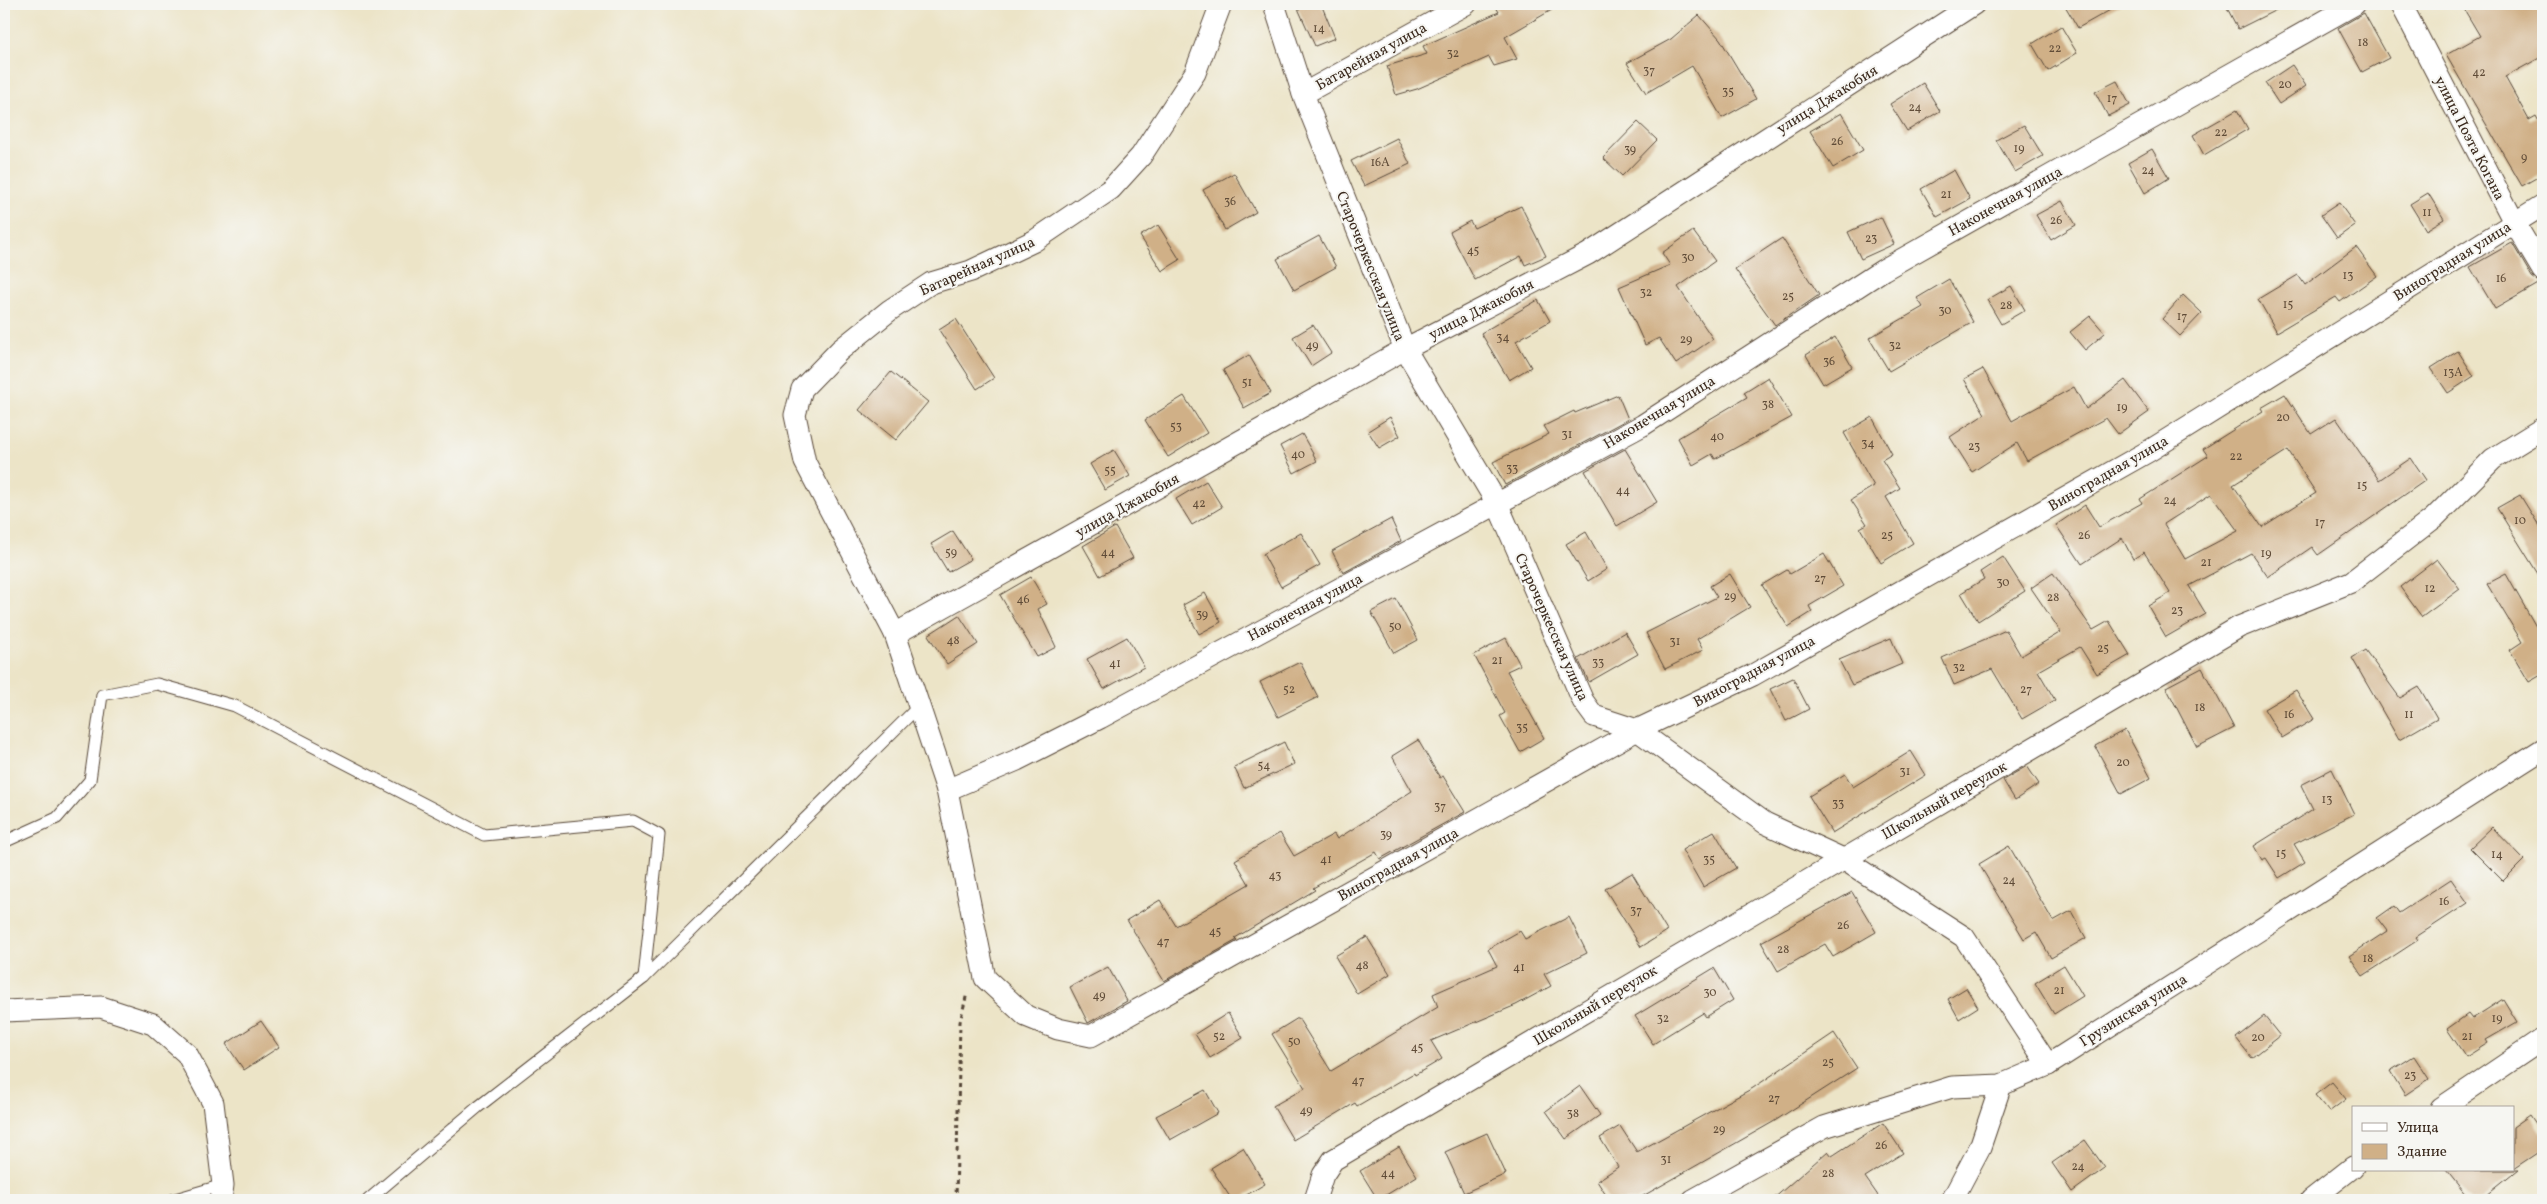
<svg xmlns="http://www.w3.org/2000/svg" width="2547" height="1204" viewBox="0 0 2547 1204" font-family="Vollkorn,serif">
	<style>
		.building { fill: #d0b087; fill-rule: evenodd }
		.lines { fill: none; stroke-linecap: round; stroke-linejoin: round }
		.lane-casing { stroke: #564637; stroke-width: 13 }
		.street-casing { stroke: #564637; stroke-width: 23 }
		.path { stroke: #564637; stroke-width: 3; stroke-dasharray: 4 4; stroke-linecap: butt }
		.lane { stroke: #fff; stroke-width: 11 }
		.street { stroke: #fff; stroke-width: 21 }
		.labels { text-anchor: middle; stroke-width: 4; stroke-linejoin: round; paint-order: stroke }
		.number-label { font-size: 12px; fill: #604c38 }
		.street-label { font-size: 15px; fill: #3b2a1e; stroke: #f6f6f2 }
	</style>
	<rect width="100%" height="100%" fill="#f6f6f2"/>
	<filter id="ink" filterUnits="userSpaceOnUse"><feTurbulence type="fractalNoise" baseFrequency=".02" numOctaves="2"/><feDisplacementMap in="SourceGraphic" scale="10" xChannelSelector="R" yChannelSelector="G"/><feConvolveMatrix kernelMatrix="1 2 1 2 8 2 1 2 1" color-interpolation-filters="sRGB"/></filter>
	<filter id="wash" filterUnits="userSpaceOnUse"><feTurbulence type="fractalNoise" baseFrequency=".0096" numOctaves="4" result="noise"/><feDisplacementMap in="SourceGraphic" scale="20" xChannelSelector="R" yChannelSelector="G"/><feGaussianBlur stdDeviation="1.12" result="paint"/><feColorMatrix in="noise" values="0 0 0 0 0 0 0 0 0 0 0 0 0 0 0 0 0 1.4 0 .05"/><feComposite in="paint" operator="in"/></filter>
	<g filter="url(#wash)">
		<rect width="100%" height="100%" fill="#ece4c7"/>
		<g id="blocks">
			<g class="building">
				<path d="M1296,4H1321L1335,38L1315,46Z"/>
				<path d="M1494,4H1562L1505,37L1517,59L1494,66L1489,57L1417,89L1396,95L1387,66L1427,54L1423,46L1499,12Z"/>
				<path d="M2064,4H2121L2078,28Z"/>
				<path d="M2225,4H2288L2238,29Z"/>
				<path d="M2461,4H2543V56L2505,77L2529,120L2536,116L2543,129V174L2522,186L2446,55L2480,36Z"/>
				<path d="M2364,13L2389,58L2362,72L2338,28Z"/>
				<path d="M1699,15L1720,39L1756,99L1722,118L1692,66L1646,93L1627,63L1671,39Z"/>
				<path d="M2061,26L2077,53L2048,71L2032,44Z"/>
				<path d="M2292,65L2306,86L2279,104L2265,83Z"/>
				<path d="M2117,81L2130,105L2108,116L2095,92Z"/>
				<path d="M1923,83L1940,111L1907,131L1890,104Z"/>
				<path d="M2237,110L2248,129L2204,155L2193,135Z"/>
				<path d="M1841,113L1863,150L1833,168L1810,131Z"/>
				<path d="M1638,122L1657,140L1622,176L1603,158Z"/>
				<path d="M2024,125L2043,156L2015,172L1996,140Z"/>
				<path d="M1397,138L1410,164L1364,186L1351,161Z"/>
				<path d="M2152,149L2169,178L2145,193L2128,163Z"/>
				<path d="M1954,170L1970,199L1937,217L1921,189Z"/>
				<path d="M1234,173L1256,212L1225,230L1203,190Z"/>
				<path d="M2428,193L2444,219L2426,230L2410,204Z"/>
				<path d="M2062,201L2076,225L2051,240L2036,215Z"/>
				<path d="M2339,203L2355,225L2337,238L2321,215Z"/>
				<path d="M1521,206L1546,256L1525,265L1521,256L1475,280L1450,232L1470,221L1474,228Z"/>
				<path d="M1881,217L1894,244L1861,259L1848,232Z"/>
				<path d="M1158,225L1180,260L1162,271L1140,236Z"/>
				<path d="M1693,231L1715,261L1678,287L1713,339L1676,364L1659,338L1645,345L1619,287L1670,265L1662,253Z"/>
				<path d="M1319,236L1336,267L1294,290L1277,259Z"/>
				<path d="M1782,238L1819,295L1775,325L1735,269Z"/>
				<path d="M2512,243L2532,277L2540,283L2495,309L2470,267Z"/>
				<path d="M2356,247L2377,276L2340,302L2336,297L2277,332L2258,299L2298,275L2305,285Z"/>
				<path d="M1949,279L1973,322L1889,371L1869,338L1923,307L1917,298Z"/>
				<path d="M2011,286L2025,310L2001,324L1987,300Z"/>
				<path d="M2183,295L2202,313L2180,336L2162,319Z"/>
				<path d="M1538,300L1550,321L1516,341L1531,367L1509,380L1481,333Z"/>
				<path d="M2090,316L2105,333L2085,350L2070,332Z"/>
				<path d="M956,319L994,378L977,389L939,330Z"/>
				<path d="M1313,325L1331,353L1311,366L1293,337Z"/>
				<path d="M1835,337L1852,367L1823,384L1806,355Z"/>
				<path d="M2458,351L2474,376L2448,393L2431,368Z"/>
				<path d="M1249,355L1271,393L1244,408L1223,370Z"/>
				<path d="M1983,369L2012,421L2074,387L2086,409L2125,380L2149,412L2118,434L2106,418L2027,461L2017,443L1972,472L1950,437L1985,414L1964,379Z"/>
				<path d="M891,372L928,402L896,440L859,410Z"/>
				<path d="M1768,377L1792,417L1715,459L1712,454L1693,465L1678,438L1747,397L1744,392Z"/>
				<path d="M2285,394L2311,434L2336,418L2379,480L2411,458L2426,480L2318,555L2312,547L2268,577L2251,553L2189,586L2206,614L2166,637L2148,606L2170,593L2144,552L2133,559L2122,538L2082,564L2056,525L2085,505L2099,527L2142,503L2140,499L2208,456L2203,449L2263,411L2261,408ZM2288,450L2316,493L2262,527L2233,485ZM2211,494L2238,531L2185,559L2164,524Z"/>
				<path d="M1618,395L1628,419L1505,485L1493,462L1549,434L1544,426L1574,411L1575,413Z"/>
				<path d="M1184,396L1207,433L1168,457L1145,420Z"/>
				<path d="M1390,417L1400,436L1379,448L1368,431Z"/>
				<path d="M1872,417L1892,454L1882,460L1900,488L1886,497L1913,543L1881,563L1860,528L1867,524L1851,500L1874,486L1844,433Z"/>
				<path d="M1302,434L1317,461L1294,473L1280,446Z"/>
				<path d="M1625,449L1657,502L1617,526L1585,471Z"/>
				<path d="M1114,450L1130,476L1105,490L1090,464Z"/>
				<path d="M1206,481L1222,507L1192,525L1176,499Z"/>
				<path d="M2520,495L2543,532V582L2497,508Z"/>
				<path d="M1391,519L1401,541L1343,573L1332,551Z"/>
				<path d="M1115,527L1133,558L1100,576L1083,546Z"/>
				<path d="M953,531L971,559L948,572L931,544Z"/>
				<path d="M1586,532L1607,569L1588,581L1566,544Z"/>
				<path d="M1301,533L1320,565L1281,587L1263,554Z"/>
				<path d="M1824,554L1843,586L1809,606L1812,612L1788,627L1762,585L1787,570L1790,574Z"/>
				<path d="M2003,557L2025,591L1978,621L1961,593L1984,579L1980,572Z"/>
				<path d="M2437,559L2460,589L2422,617L2400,587Z"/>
				<path d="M2053,573L2093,630L2109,621L2130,655L2097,674L2080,647L2038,671L2055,700L2022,719L1992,669L1954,685L1942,658L2006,630L2021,656L2061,632L2031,588Z"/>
				<path d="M1730,574L1750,607L1697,639L1703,650L1665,669L1646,633L1717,597L1710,586Z"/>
				<path d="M2506,574L2539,632L2543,629V674L2529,682L2510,650L2522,642L2487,584Z"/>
				<path d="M1031,577L1047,604L1038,609L1056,647L1037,657L1000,595Z"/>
				<path d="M1205,593L1221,622L1199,634L1183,605Z"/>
				<path d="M1396,599L1418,640L1394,653L1371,612Z"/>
				<path d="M959,615L978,644L947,664L928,635Z"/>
				<path d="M1625,632L1638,654L1589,682L1578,659Z"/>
				<path d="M1127,637L1144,667L1104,689L1087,659Z"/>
				<path d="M1506,638L1520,665L1507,671L1544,738L1520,752L1500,716L1505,713L1474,655Z"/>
				<path d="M1891,638L1902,664L1852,685L1839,660Z"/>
				<path d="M2365,650L2400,698L2419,687L2437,718L2399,740L2352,658Z"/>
				<path d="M1300,662L1318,697L1278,717L1260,682Z"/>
				<path d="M2202,668L2234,728L2197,747L2166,687Z"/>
				<path d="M1793,678L1809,709L1786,721L1770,689Z"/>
				<path d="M2296,690L2314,719L2282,738L2264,709Z"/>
				<path d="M2125,730L2151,778L2121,794L2095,746Z"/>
				<path d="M1418,740L1440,778L1443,776L1465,812L1380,859L1376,852L1313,888L1315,890L1235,938L1237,940L1164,981L1127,920L1160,900L1176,926L1249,884L1235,860L1280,833L1294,856L1334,834L1337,839L1412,791L1392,756Z"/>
				<path d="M1284,742L1294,764L1244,788L1234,767Z"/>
				<path d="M1911,751L1926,775L1832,833L1809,796L1845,774L1853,787Z"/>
				<path d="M2027,766L2039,784L2015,800L2003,780Z"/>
				<path d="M2332,769L2354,814L2294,844L2305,862L2279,878L2266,858L2262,860L2254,846L2313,809L2301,785Z"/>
				<path d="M2492,827L2524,860L2503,881L2470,848Z"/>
				<path d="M1714,831L1736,868L1703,887L1682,850Z"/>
				<path d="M2009,846L2053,921L2071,911L2086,938L2051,958L2036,932L2024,939L1979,864Z"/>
				<path d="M1632,873L1667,931L1641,947L1605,889Z"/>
				<path d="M2451,879L2468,903L2416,937L2418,940L2363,976L2349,956L2387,931L2377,918L2394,906L2399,913Z"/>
				<path d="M1852,892L1876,932L1833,957L1825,944L1778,971L1761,942Z"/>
				<path d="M1569,917L1587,953L1544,974L1551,986L1516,1005L1431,1041L1442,1059L1415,1075L1414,1073L1357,1106L1355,1103L1293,1140L1273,1106L1305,1088L1272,1034L1298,1018L1331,1071L1438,1007L1433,994L1497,966L1488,949L1520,931L1525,939Z"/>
				<path d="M1367,937L1390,974L1357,994L1335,956Z"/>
				<path d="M2064,965L2083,996L2054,1014L2035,983Z"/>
				<path d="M1108,967L1127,1001L1088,1023L1070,987Z"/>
				<path d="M1714,968L1733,1000L1706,1017L1703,1013L1653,1044L1635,1016Z"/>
				<path d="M1966,988L1978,1007L1959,1019L1948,999Z"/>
				<path d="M2503,999L2517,1022L2486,1040L2488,1043L2466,1057L2447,1029L2468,1014L2472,1019Z"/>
				<path d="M1228,1013L1243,1038L1210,1058L1195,1034Z"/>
				<path d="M2264,1016L2280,1036L2252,1058L2236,1038Z"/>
				<path d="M261,1021L279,1047L244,1070L226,1044Z"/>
				<path d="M1834,1033L1857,1068L1773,1122L1636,1200H1609L1597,1181L1618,1167L1600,1138L1620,1126L1637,1152L1753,1088Z"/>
				<path d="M2414,1056L2429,1079L2405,1095L2390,1071Z"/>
				<path d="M2332,1082L2346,1099L2329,1112L2315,1095Z"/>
				<path d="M1580,1086L1600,1115L1566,1139L1546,1111Z"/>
				<path d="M1205,1090L1218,1113L1170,1140L1156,1116Z"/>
				<path d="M2530,1115L2543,1134V1149L2513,1169V1127Z"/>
				<path d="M1883,1123L1903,1153L1865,1177L1881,1200H1772L1828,1151L1832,1156Z"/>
				<path d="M1487,1133L1506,1174L1464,1193L1445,1152Z"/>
				<path d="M2085,1140L2105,1168L2072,1192L2052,1163Z"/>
				<path d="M1399,1147L1417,1176L1378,1200L1360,1171Z"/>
				<path d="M1243,1148L1265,1184L1238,1200H1232L1211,1168Z"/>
				<path d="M2446,1170H2518L2481,1200H2470Z"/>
			</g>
		</g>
	</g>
	<g filter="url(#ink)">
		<use href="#blocks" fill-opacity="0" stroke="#564637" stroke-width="1"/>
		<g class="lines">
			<g class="lane-casing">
				<g id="lane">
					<path d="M4,842L57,818L90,780L102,695L157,684L235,706L484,835L633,821L659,835L644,978"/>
					<path d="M172,1200L223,1185"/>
					<path d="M368,1200L478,1107L644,978L919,706"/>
				</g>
			</g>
			<g class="street-casing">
				<g id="street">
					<path d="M1221,4L1195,73L1141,156L1111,189L1034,241L971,271L931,283L890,310L840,350L802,389L795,415L805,462L895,634L947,790L985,978L1026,1016L1058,1029L1091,1036L1637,730L1753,675L2149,451L2543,205"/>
					<path d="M1274,4L1303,94L1405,349L1497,503L1583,701L1594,716L1637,730L1765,823L1843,859L1964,937L2048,1065"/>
					<path d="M2401,4L2514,222L2543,271"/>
					<path d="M1303,94L1466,4"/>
					<path d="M895,634L1405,349L1588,254L1974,4"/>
					<path d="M947,790L1017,760L1100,718L1643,425L1883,270L2355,4"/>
					<path d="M4,1011L101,1007L153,1024L187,1054L213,1103L223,1185L221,1200"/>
					<path d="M2441,1108L2543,1039"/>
					<path d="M1315,1200L1323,1175L1333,1160L2239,627L2351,582L2434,518L2493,459L2543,428"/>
					<path d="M1693,1200L1824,1127L1952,1087L2001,1085L2048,1065L2543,749"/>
					<path d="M1952,1200L1980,1147L2001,1085"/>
					<path d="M2311,1200L2353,1167"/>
				</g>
			</g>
			<path class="path" d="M956,1200L960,1022L967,993"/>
			<use href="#lane" class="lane"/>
			<use href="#street" class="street"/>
		</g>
	</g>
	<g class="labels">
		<g class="number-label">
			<text x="1319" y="32">14</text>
			<text x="2363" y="46">18</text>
			<text x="2055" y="52">22</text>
			<text x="1453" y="57">32</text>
			<text x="1649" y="74">37</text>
			<text x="2479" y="76">42</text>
			<text x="2285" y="88">20</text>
			<text x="1728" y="95">35</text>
			<text x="2112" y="102">17</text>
			<text x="1915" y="111">24</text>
			<text x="2221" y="136">22</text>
			<text x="1837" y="145">26</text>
			<text x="2019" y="152">19</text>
			<text x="1630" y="153">39</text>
			<text x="2524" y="161">9</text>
			<text x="1380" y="166">16А</text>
			<text x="2148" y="174">24</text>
			<text x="1946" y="198">21</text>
			<text x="1230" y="205">36</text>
			<text x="2427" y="216">11</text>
			<text x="2056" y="224">26</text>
			<text x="1871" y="242">23</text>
			<text x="1473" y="254">45</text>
			<text x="1688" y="261">30</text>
			<text x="2348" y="279">13</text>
			<text x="2501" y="282">16</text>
			<text x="1646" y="296">32</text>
			<text x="1788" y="300">25</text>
			<text x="2288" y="308">15</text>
			<text x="2006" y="309">28</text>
			<text x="1945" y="314">30</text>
			<text x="2182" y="320">17</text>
			<text x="1503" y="341">34</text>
			<text x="1686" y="343">29</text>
			<text x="1312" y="349">49</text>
			<text x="1895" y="349">32</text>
			<text x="1829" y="365">36</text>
			<text x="2453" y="376">13А</text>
			<text x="1247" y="386">51</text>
			<text x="1768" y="408">38</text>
			<text x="2122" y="411">19</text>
			<text x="2283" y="421">20</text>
			<text x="1176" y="430">53</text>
			<text x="1567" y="438">31</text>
			<text x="1717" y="440">40</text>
			<text x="1868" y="447">34</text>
			<text x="1974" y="450">23</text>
			<text x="1298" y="458">40</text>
			<text x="2236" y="460">22</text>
			<text x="1512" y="472">33</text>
			<text x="1110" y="474">55</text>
			<text x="2362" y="489">15</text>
			<text x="1623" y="494">44</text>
			<text x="2170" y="504">24</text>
			<text x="1199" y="507">42</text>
			<text x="2520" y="524">10</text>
			<text x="2320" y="526">17</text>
			<text x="1887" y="539">25</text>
			<text x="2084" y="539">26</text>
			<text x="951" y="556">59</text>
			<text x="1108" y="556">44</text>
			<text x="2266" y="557">19</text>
			<text x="2206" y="566">21</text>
			<text x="1820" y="582">27</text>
			<text x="2003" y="586">30</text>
			<text x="2430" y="592">12</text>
			<text x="1730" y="600">29</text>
			<text x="2053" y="601">28</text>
			<text x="1023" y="603">46</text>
			<text x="2177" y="614">23</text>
			<text x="1202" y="618">39</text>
			<text x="1395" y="630">50</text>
			<text x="953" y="644">48</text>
			<text x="1675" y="645">31</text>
			<text x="2103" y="652">25</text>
			<text x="1497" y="664">21</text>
			<text x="1598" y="666">33</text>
			<text x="1115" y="667">41</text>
			<text x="1959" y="671">32</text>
			<text x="1289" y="693">52</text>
			<text x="2026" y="693">27</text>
			<text x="2200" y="711">18</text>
			<text x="2289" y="718">16</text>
			<text x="2409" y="718">11</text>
			<text x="1522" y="731">35</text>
			<text x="2123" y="766">20</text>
			<text x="1264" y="769">54</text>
			<text x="1905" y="775">31</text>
			<text x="2327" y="803">13</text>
			<text x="1838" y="807">33</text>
			<text x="1440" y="810">37</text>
			<text x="1386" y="838">39</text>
			<text x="2281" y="857">15</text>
			<text x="2497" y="858">14</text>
			<text x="1326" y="863">41</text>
			<text x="1709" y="863">35</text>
			<text x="1275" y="879">43</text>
			<text x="2009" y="884">24</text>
			<text x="2444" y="905">16</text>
			<text x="1636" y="914">37</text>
			<text x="1843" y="929">26</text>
			<text x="1215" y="935">45</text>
			<text x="1163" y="945">47</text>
			<text x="1783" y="953">28</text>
			<text x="2368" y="962">18</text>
			<text x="1362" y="969">48</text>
			<text x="1519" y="971">41</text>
			<text x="2059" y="994">21</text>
			<text x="1710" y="996">30</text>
			<text x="1099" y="999">49</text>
			<text x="1663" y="1022">32</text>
			<text x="2497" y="1022">19</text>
			<text x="1219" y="1040">52</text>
			<text x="2467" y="1040">21</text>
			<text x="2258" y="1041">20</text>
			<text x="1294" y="1045">50</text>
			<text x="1417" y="1051">45</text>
			<text x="1828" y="1066">25</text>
			<text x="2410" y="1079">23</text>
			<text x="1358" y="1084">47</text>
			<text x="1774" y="1102">27</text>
			<text x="1306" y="1114">49</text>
			<text x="1573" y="1117">38</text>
			<text x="1719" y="1133">29</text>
			<text x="1881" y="1149">26</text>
			<text x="1666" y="1163">31</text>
			<text x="2078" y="1170">24</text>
			<text x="1388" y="1177">44</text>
			<text x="1828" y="1177">28</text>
		</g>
		<g class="street-label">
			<text transform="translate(1371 56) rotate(-29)" y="5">Батарейная улица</text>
			<text transform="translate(1827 99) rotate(-32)" y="5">улица Джакобия</text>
			<text transform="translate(2470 138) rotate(63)" y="5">улица Поэта Когана</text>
			<text transform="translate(2005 201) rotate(-29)" y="5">Наконечная улица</text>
			<text transform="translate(2452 261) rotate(-32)" y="5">Виноградная улица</text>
			<text transform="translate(977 266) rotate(-24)" y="5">Батарейная улица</text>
			<text transform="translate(1371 266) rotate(68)" y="5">Старочеркесская улица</text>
			<text transform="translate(1481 309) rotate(-27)" y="5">улица Джакобия</text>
			<text transform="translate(1659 412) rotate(-31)" y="5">Наконечная улица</text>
			<text transform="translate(2108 473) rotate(-30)" y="5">Виноградная улица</text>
			<text transform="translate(1127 505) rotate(-29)" y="5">улица Джакобия</text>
			<text transform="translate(1305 607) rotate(-28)" y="5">Наконечная улица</text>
			<text transform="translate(1552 627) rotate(66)" y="5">Старочеркесская улица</text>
			<text transform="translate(1754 671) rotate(-28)" y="5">Виноградная улица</text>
			<text transform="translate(1944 800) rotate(-30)" y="5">Школьный переулок</text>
			<text transform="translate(1398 864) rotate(-29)" y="5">Виноградная улица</text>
			<text transform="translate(1595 1005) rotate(-31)" y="5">Школьный переулок</text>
			<text transform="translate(2133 1010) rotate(-32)" y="5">Грузинская улица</text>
		</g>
	</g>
	<rect width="2547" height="1204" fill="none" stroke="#f6f6f2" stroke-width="20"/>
	<rect x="2352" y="1106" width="162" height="65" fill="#f6f6f2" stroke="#aba49d"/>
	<rect x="2362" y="1123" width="25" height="8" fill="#ffffff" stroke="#aba49d"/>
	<text x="2397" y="1132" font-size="15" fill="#3b2a1e">Улица</text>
	<rect x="2362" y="1144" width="25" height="15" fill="#d0b087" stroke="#aba49d"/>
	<text x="2397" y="1156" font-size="15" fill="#3b2a1e">Здание</text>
</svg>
